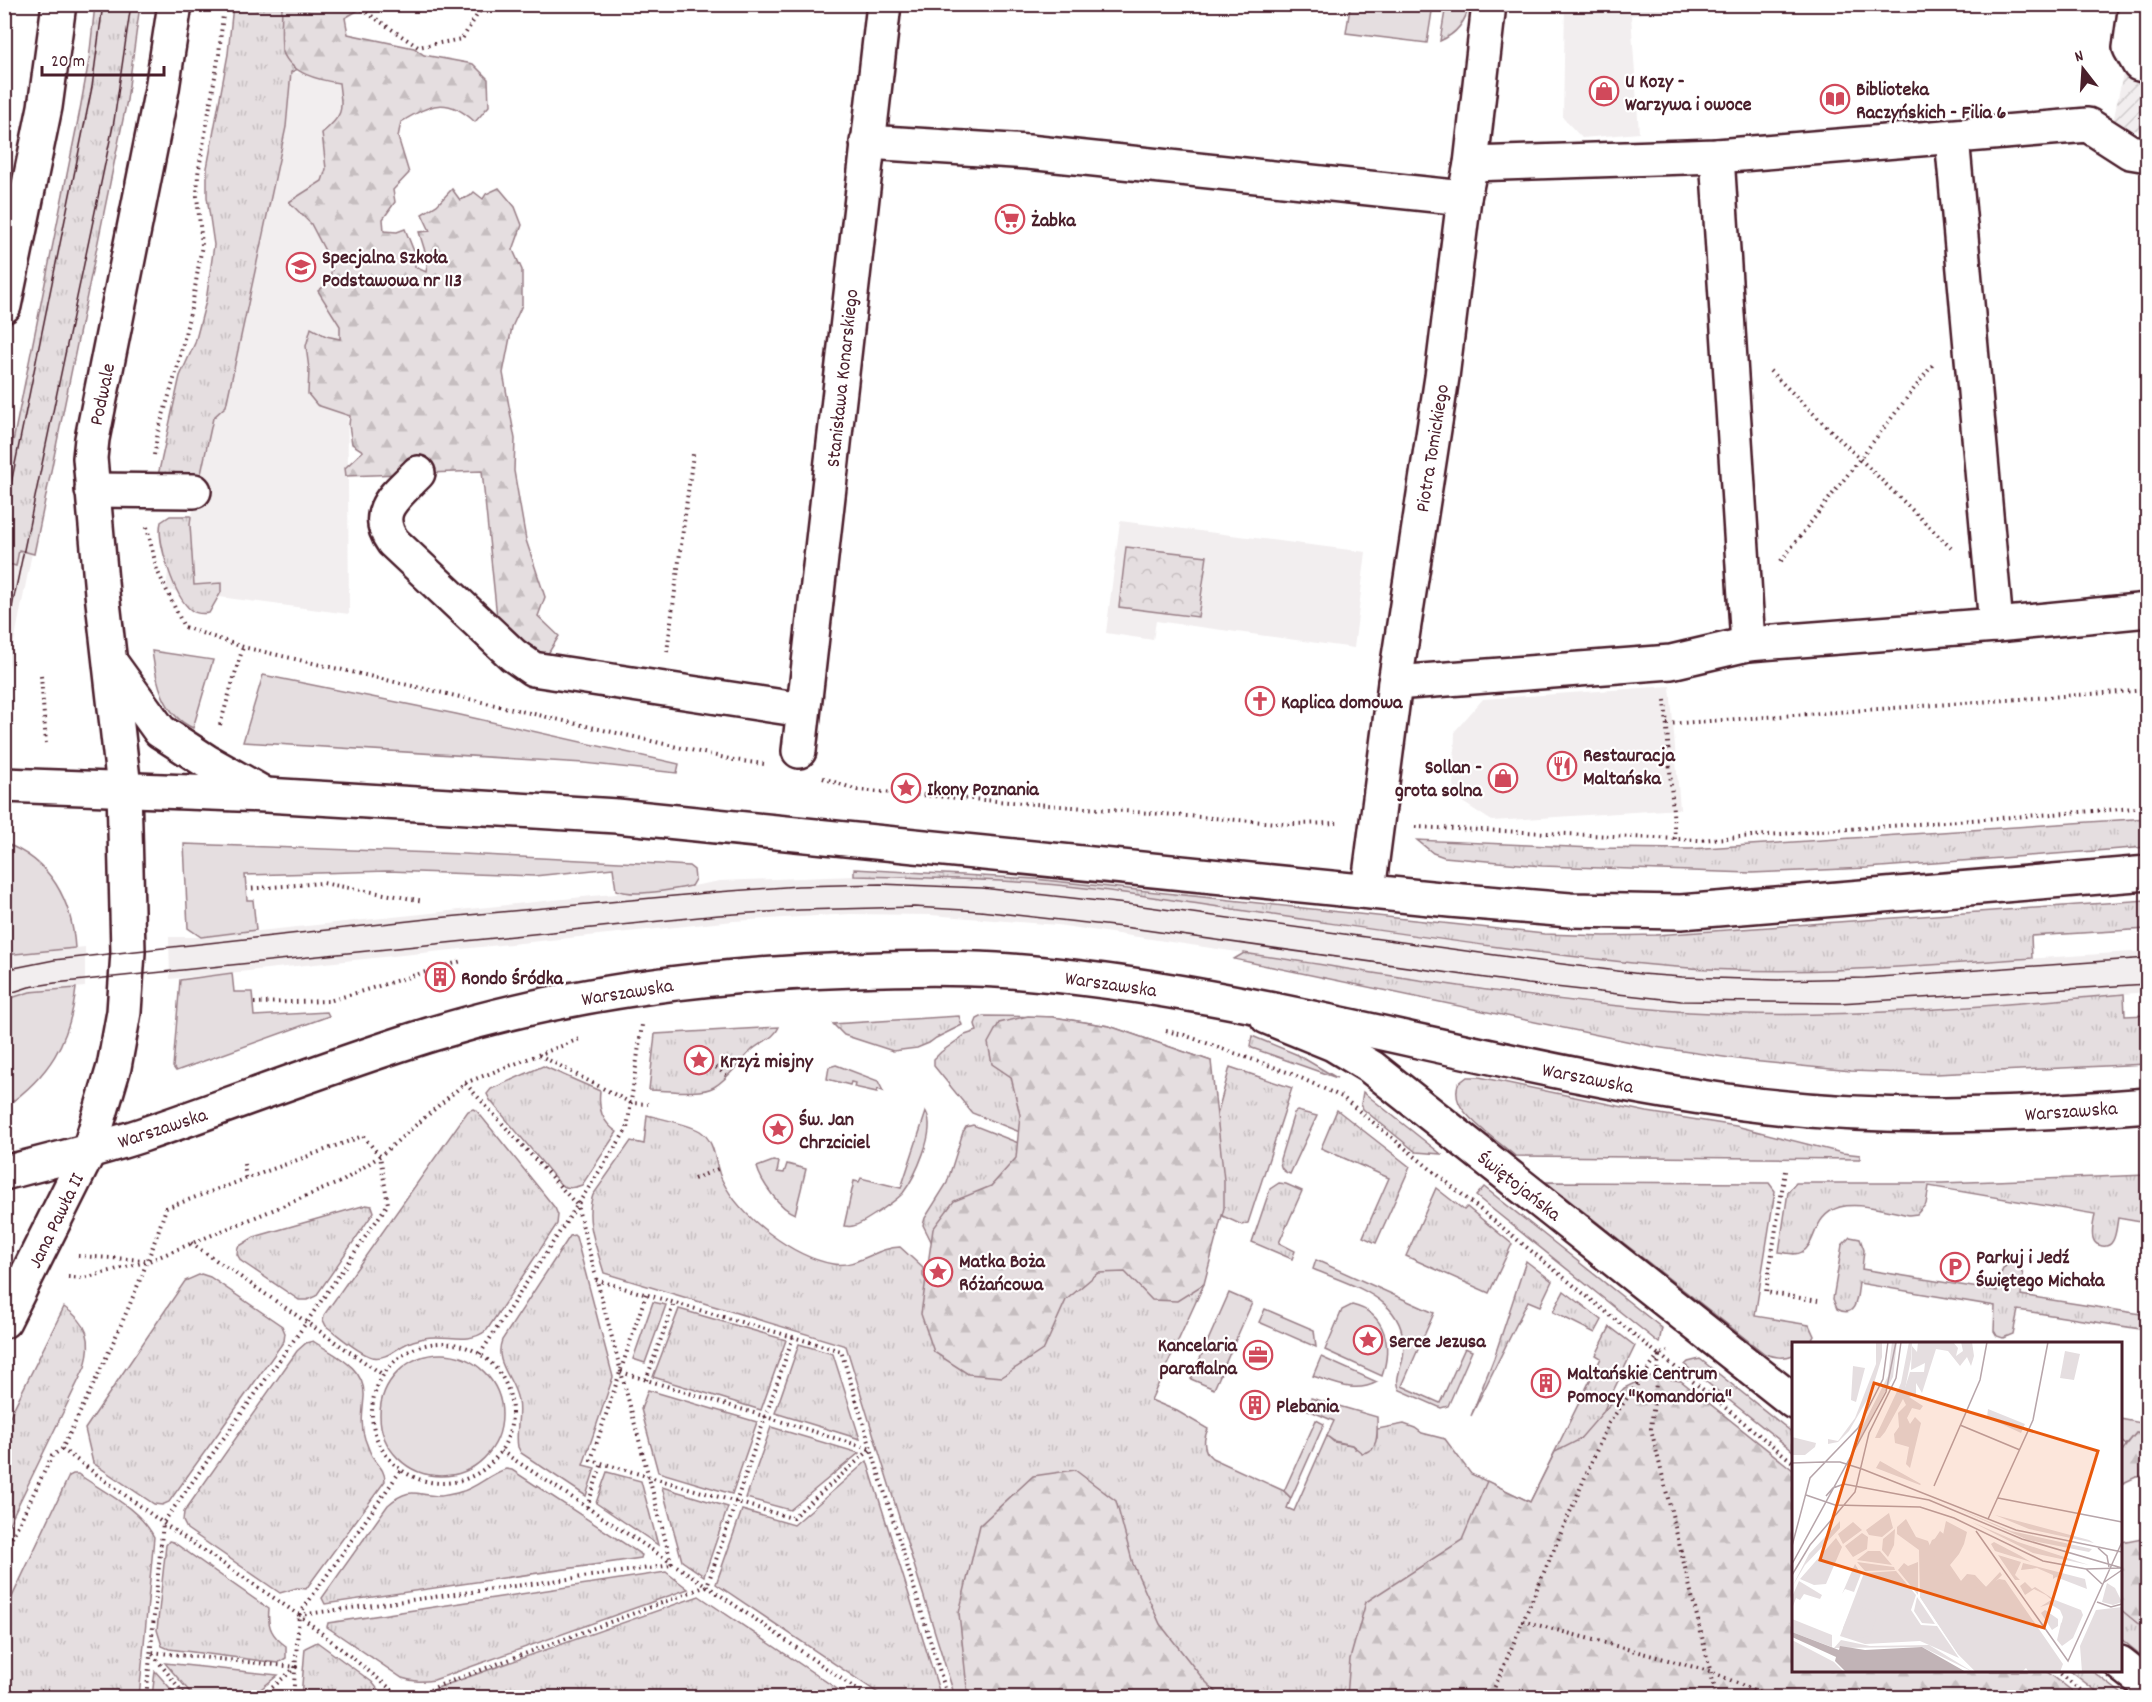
<svg xmlns="http://www.w3.org/2000/svg" width="2152" height="1702" viewBox="0 0 2152 1702" font-family="Dekko,sans-serif">
	<style>
		.built { fill: #f2eeef }
		.industrial { fill: url(#industrial-furrows) }
		.grass { fill: url(#grass-tufts); stroke: #987e86; stroke-width: 1.5 }
		.forest { fill: url(#forest-firs); stroke: #987e86; stroke-width: 1.5 }
		.park { fill: url(#park-crowns); stroke: #987e86; stroke-width: 1.5 }
		.garden { fill: #e5dee0; stroke: #987e86; stroke-width: 1.5 }
		.lines { fill: none; stroke-linecap: round; stroke-linejoin: round }
		.minor-casing { stroke: #4a1f2b; stroke-width: 38 }
		.major-casing { stroke: #4a1f2b; stroke-width: 38 }
		.path { stroke: #4a1f2b; stroke-width: 4; stroke-dasharray: 1.5 4.5; stroke-linecap: butt }
		.minor { stroke: #fff; stroke-width: 33 }
		.major { stroke: #fff; stroke-width: 33 }
		.tram { stroke: #4a1f2b; stroke-width: 1.5 }
		.labels { text-anchor: middle; stroke-width: 4.5; stroke-linejoin: round; paint-order: stroke }
		.poi-label { font-size: 20px; font-weight: bold; fill: #4a1f2b; stroke: #fff; text-anchor: start }
		.street-label { font-size: 20px; fill: #4a1f2b; stroke: #fff }
		.inset-road { fill: none; stroke: #b7a5aa; stroke-width: 1.5 }
		.view { fill: #e8590c; fill-opacity: 0.15; stroke: #e8590c; stroke-width: 3 }
		.inset-edge { fill: none; stroke: #4a1f2b; stroke-width: 3 }
	</style>
	<defs>
		<pattern id="industrial-furrows" width="10" height="10" patternUnits="userSpaceOnUse" patternTransform="scale(1.5)"><rect width="10" height="10" fill="#f2eeef"/><path d="M-1 1l2-2M0 10L10 0M9 11l2-2" fill="none" stroke="#d1cccd"/></pattern>
		<pattern id="grass-tufts" width="24" height="20" patternUnits="userSpaceOnUse" patternTransform="scale(1.5)"><rect width="24" height="20" fill="#e5dee0"/><path d="M3 7l-1-3M5 7V3M7 7l1-3M15 17l-1-3M17 17v-4M19 17l1-3" fill="none" stroke="#c6bec0"/></pattern>
		<pattern id="forest-firs" width="22" height="20" patternUnits="userSpaceOnUse" patternTransform="scale(1.5)"><rect width="22" height="20" fill="#e5dee0"/><path d="M5 1l3.5 6h-7zM16 11l3.5 6h-7z" fill="#c6bec0"/></pattern>
		<pattern id="park-crowns" width="20" height="18" patternUnits="userSpaceOnUse" patternTransform="scale(1.5)"><rect width="20" height="18" fill="#e5dee0"/><path d="M2 6a3 3 0 1 1 6 0M12 15a3 3 0 1 1 6 0" fill="none" stroke="#c6bec0"/></pattern>
	</defs>
	<rect width="100%" height="100%" fill="#fff"/>
	<filter id="ink" filterUnits="userSpaceOnUse"><feTurbulence type="fractalNoise" baseFrequency=".0167" numOctaves="2"/><feDisplacementMap in="SourceGraphic" scale="12" xChannelSelector="R" yChannelSelector="G"/><feConvolveMatrix kernelMatrix="1 2 1 2 8 2 1 2 1" color-interpolation-filters="sRGB"/></filter>
	<g filter="url(#ink)">
		<g class="built">
			<path d="M1565,5V4L1769,5L1631,15L1639,133L1582,138L1563,118Z"/>
			<path d="M291,72L345,77L349,614L166,590L173,526L190,525L213,418L226,406L286,127Z"/>
			<path d="M1120,521L1366,552L1354,648L1156,621L1153,640L1106,633Z"/>
			<path d="M19,550L32,553L5,687V563L16,565Z"/>
			<path d="M1670,686L1680,809L1492,821L1453,796L1455,731L1483,699Z"/>
			<path d="M854,876L968,879L1065,886L1146,896L1427,937L1563,955L1664,966L1722,970H1839L1901,967L2147,951L2148,992L1914,1011L1796,1015L1691,1012L1639,1008L1443,983L1058,925L931,915L850,914L734,921L170,979L169,937H201L602,895L617,894L616,890L626,894L682,888L720,881Z"/>
			<path d="M85,947V987L30,992L5,1000V955Z"/>
		</g>
		<path class="industrial" d="M2137,5H2147V132L2112,127Z"/>
		<g class="grass">
			<path d="M95,5H140L127,100L34,554L19,550L16,566L5,563V481L79,115L89,60Z"/>
			<path d="M233,5H283L282,52L296,70L291,72L286,127L226,406L213,418L201,474L157,480L180,376L195,343L206,301L214,245L207,197V168L228,54Z"/>
			<path d="M1446,5H1469C1466,21 1456,34 1440,41Z"/>
			<path d="M170,516H191L190,525L194,585L221,583V592L209,613C203,614 196,614 191,610C175,598 156,541 161,522Z"/>
			<path d="M2148,818L2147,847L1867,868L1751,873L1542,866L1444,857L1433,853L1417,840L1593,848L1690,849Z"/>
			<path d="M854,869L1035,879L1544,934L1605,936L1656,935L2147,900L2148,929L2031,936L2032,958C1910,967 1786,977 1664,966C1522,953 1380,930 1239,910C1171,900 1102,888 1033,883C973,879 914,877 854,876Z"/>
			<path d="M1244,953C1392,975 1540,1002 1689,1012C1835,1020 1979,1007 2124,994L2125,1016L2147,1015V1064L1936,1074L1851,1071L1751,1061L1655,1047L1234,959Z"/>
			<path d="M959,1016L962,1025L936,1038L929,1043L917,1048L893,1051L844,1035L833,1024Z"/>
			<path d="M983,1016L1053,1017L1109,1026L1211,1061L1165,1190L972,1113L934,1066V1059L941,1052L965,1035L977,1031L975,1024L977,1019Z"/>
			<path d="M779,1027C774,1039 760,1042 751,1051C739,1062 729,1078 714,1087C700,1095 667,1090 649,1090L655,1034Z"/>
			<path d="M1252,1036L1298,1055L1337,1078L1252,1048L1250,1046Z"/>
			<path d="M543,1066L600,1091C598,1109 602,1122 617,1132L582,1185C574,1188 568,1189 561,1185L490,1100L487,1094L491,1089Z"/>
			<path d="M1230,1067L1292,1088L1248,1223L1242,1225L1205,1208L1198,1185Z"/>
			<path d="M1467,1077H1479L1647,1112L1736,1126L1842,1153L1860,1155V1159L1515,1156C1501,1144 1466,1119 1459,1103C1456,1096 1456,1091 1458,1084Z"/>
			<path d="M1363,1092L1441,1154L1416,1152L1363,1109L1361,1104Z"/>
			<path d="M473,1109L477,1111L555,1208L558,1215L557,1224L487,1330C467,1346 446,1333 424,1338C418,1340 411,1341 406,1344C395,1349 386,1360 372,1357C358,1353 338,1335 326,1326L323,1320L324,1315L468,1111Z"/>
			<path d="M1337,1110L1410,1167L1376,1243L1363,1237L1389,1178L1321,1148Z"/>
			<path d="M1297,1111L1317,1116L1290,1174C1282,1171 1280,1168 1280,1159L1294,1113Z"/>
			<path d="M647,1115C659,1118 691,1125 700,1131C717,1142 714,1165 722,1180C740,1217 793,1257 833,1264C857,1268 877,1247 900,1247L923,1268V1276L928,1284L938,1255L923,1225L925,1218L947,1183L963,1132L966,1127L973,1125L1160,1199L1199,1265L1204,1284L1151,1400L1177,1411L1208,1429C1203,1440 1202,1450 1212,1458L1284,1491L1291,1498L1287,1508L1294,1511L1327,1436L1334,1442L1352,1445L1355,1449L1377,1438V1429L1404,1424L1415,1428L1422,1433L1445,1439L1471,1474L1530,1502L1601,1358L1596,1355L1610,1327L1635,1346L1600,1418L1655,1697H955L846,1346L604,1273C597,1248 584,1220 593,1195L631,1141L644,1144Z"/>
			<path d="M2147,1175V1223L2118,1218C2116,1228 2116,1252 2099,1245C2096,1244 2094,1242 2093,1238C2091,1231 2094,1221 2095,1214L1929,1186L1926,1204L1917,1214L1909,1215C1888,1211 1861,1202 1840,1207C1812,1215 1817,1244 1802,1252C1796,1256 1787,1253 1779,1252L1788,1192L1796,1183H1942Z"/>
			<path d="M1546,1182L1769,1183L1775,1191L1755,1316L1809,1325L1814,1336L1810,1343L1794,1344L1793,1355C1783,1359 1775,1357 1765,1354Z"/>
			<path d="M1279,1183L1286,1184L1302,1191L1279,1243L1295,1251L1292,1259L1252,1242L1270,1189Z"/>
			<path d="M1484,1187L1662,1328L1659,1343L1476,1196Z"/>
			<path d="M1436,1188L1464,1210L1467,1207L1512,1244L1489,1293L1406,1256Z"/>
			<path d="M366,1205L372,1206L374,1212L316,1296L307,1300H299L241,1261L237,1254L238,1247L254,1237Z"/>
			<path d="M574,1235L576,1237L613,1377L583,1465L595,1468L586,1496L521,1453L518,1447C515,1432 521,1417 518,1401C515,1379 493,1363 502,1340L570,1236Z"/>
			<path d="M1850,1237L1860,1239L1864,1250L1862,1269L1997,1291C2000,1279 2000,1258 2019,1265L2023,1275L2021,1295L2147,1315V1330L2018,1310L2013,1334L2003,1338L1997,1336L1994,1331L1995,1306L1859,1283C1857,1296 1857,1320 1837,1309L1833,1299L1842,1245Z"/>
			<path d="M1526,1261L1552,1281L1540,1306L1528,1301L1471,1416L1494,1358Z"/>
			<path d="M201,1274L210,1277L282,1326L285,1333L284,1341L169,1502L162,1505L154,1504L93,1463L85,1429L185,1281Z"/>
			<path d="M1564,1291L1602,1320L1595,1333L1553,1312Z"/>
			<path d="M653,1302L666,1305L645,1363L633,1359Z"/>
			<path d="M64,1307C88,1323 93,1339 85,1367L5,1532V1426Z"/>
			<path d="M679,1309L786,1340L761,1410L653,1377Z"/>
			<path d="M313,1341C334,1355 366,1367 364,1397C363,1411 360,1425 365,1439C367,1444 369,1451 372,1456C378,1465 385,1470 385,1481L306,1589L297,1588L280,1593L187,1529L183,1521L184,1512L297,1351L306,1343Z"/>
			<path d="M799,1344L833,1354L860,1439L775,1413Z"/>
			<path d="M1700,1359L1793,1433V1451L1685,1365L1688,1362Z"/>
			<path d="M648,1390L757,1422L732,1494L658,1472L641,1409Z"/>
			<path d="M2120,1419L2147,1424V1435L2136,1433L2126,1445L2121,1441Z"/>
			<path d="M771,1427L859,1453L790,1510L746,1498Z"/>
			<path d="M867,1461L941,1697H884L716,1584L742,1510L794,1525Z"/>
			<path d="M506,1469L512,1470L642,1555L641,1558L325,1604L322,1598L388,1505C411,1485 417,1496 441,1496C447,1495 454,1494 460,1492C477,1488 489,1474 506,1469Z"/>
			<path d="M607,1472L641,1481L658,1545L596,1503Z"/>
			<path d="M73,1474H78C104,1492 139,1508 154,1537L139,1697H5V1612L69,1476Z"/>
			<path d="M662,1487L728,1507L704,1576L682,1561Z"/>
			<path d="M169,1541L173,1542L269,1609C267,1627 272,1636 286,1646V1658L278,1663L169,1649L162,1646L157,1630L166,1545Z"/>
			<path d="M666,1572L688,1589L434,1680C422,1682 414,1682 402,1678L327,1627L328,1623Z"/>
			<path d="M699,1596L849,1697H423L437,1688Z"/>
			<path d="M2121,1609L2147,1631V1660L2121,1639Z"/>
			<path d="M317,1642L372,1682L384,1697H301L305,1648Z"/>
			<path d="M2070,1671H2092L2126,1697H2104Z"/>
		</g>
		<g class="forest">
			<path d="M282,5H367L345,18L348,34L414,48L424,55L473,64L488,79L489,106L475,122C446,95 430,105 401,122L398,137L409,173L393,190L395,202L383,219L384,231L397,232L405,229L415,254V267L426,272L428,261L419,232L430,231L422,214L437,205L452,189L460,200L470,196L474,192L483,199L486,194L499,188L515,207L522,225L513,250L522,270V305L512,327L503,373L515,439L514,471L526,540L545,597L538,616L559,636L546,657L523,652L498,627L482,471L346,476L345,468L363,451L352,444L349,425L350,416L317,405L308,394L309,369L306,346L311,328L326,336L340,339V326L318,291L328,283L333,266L311,224L289,202L322,181L326,169L322,133C345,114 342,110 339,83C319,80 291,74 283,52C280,44 282,15 282,5Z"/>
			<path d="M1028,1016L1053,1017L1109,1026L1211,1061L1224,1180V1208L1204,1284L1177,1301L1152,1300L1125,1272L1098,1273L1066,1300L1044,1349L1002,1377L968,1374L934,1352L921,1314L933,1229L954,1201L991,1186L1016,1158L1020,1115L1011,1077L992,1064L988,1043L999,1023Z"/>
			<path d="M1649,1376L1681,1381L1793,1470L1794,1670L2046,1671L2080,1697H1347L1350,1659L1366,1602L1462,1540L1487,1481L1530,1502L1555,1452L1579,1440L1624,1388Z"/>
			<path d="M2136,1433L2147,1435V1476L2136,1477L2121,1484V1452Z"/>
			<path d="M1075,1470L1116,1501L1133,1564L1160,1624L1203,1679L1221,1697H968L959,1613L980,1525L1033,1476Z"/>
			<path d="M2147,1537H2148L2147,1631L2120,1609L2121,1542Z"/>
		</g>
		<path class="park" d="M1126,547L1207,556L1198,617L1119,607Z"/>
		<g class="garden">
			<path d="M1326,5H1433L1427,43L1346,33L1350,8Z"/>
			<path d="M152,651L213,660L193,728C163,715 156,681 152,651Z"/>
			<path d="M263,675L456,714L679,764L677,773L584,763L243,742Z"/>
			<path d="M4,843C51,860 72,901 75,948L5,955Z"/>
			<path d="M184,844L463,854L659,864L689,866L694,870L695,879L691,886C672,890 634,897 616,890L613,868L534,876L388,871L245,875L247,900H253L256,930L201,937L188,928Z"/>
			<path d="M232,973L234,992H252L254,1016L327,1012L329,1016L176,1071L173,1067L180,980Z"/>
			<path d="M76,988C70,1042 49,1076 5,1107V1000L30,992Z"/>
			<path d="M836,1065L878,1081L883,1091L878,1089L877,1092L854,1087L855,1083L851,1082L850,1085L827,1079L829,1067Z"/>
			<path d="M926,1112C937,1131 915,1177 903,1193C897,1200 861,1225 853,1226C850,1227 847,1226 844,1226L854,1181L859,1182L861,1178L901,1188Z"/>
			<path d="M773,1161L779,1162L777,1172L784,1173L787,1164L806,1169L795,1214C780,1209 761,1182 757,1167Z"/>
			<path d="M1316,1260L1434,1313L1402,1386L1440,1403L1465,1348L1472,1351L1448,1406L1441,1408L1400,1390C1394,1381 1401,1368 1403,1358C1411,1299 1355,1287 1313,1269Z"/>
			<path d="M1229,1293L1252,1303L1214,1389L1191,1379Z"/>
			<path d="M1352,1305C1387,1313 1392,1347 1382,1376L1325,1350L1342,1310Z"/>
			<path d="M1265,1309L1314,1330L1316,1347L1259,1322Z"/>
			<circle cx="441" cy="1415" r="61"/>
			<path d="M1321,1357L1377,1382C1355,1394 1335,1383 1313,1376Z"/>
			<path d="M1311,1398L1377,1417C1377,1431 1380,1451 1362,1453L1352,1445L1334,1441L1327,1436L1334,1421L1306,1409Z"/>
			<path d="M1316,1420L1324,1424L1291,1498L1284,1491Z"/>
			<path d="M165,1663L278,1675L251,1697H194Z"/>
			<path d="M155,1671L178,1697H152Z"/>
		</g>
		<g class="lines">
			<g class="minor-casing">
				<g id="minor">
					<path d="M2136,4L2130,48L2139,64L2148,65"/>
					<path d="M1952,137L1996,625"/>
					<path d="M867,142L1028,152L1464,198"/>
					<path d="M1717,156L1748,644"/>
					<path d="M1471,164L1717,156L2088,125L2130,152L2148,155"/>
					<path d="M418,473C397,495 371,511 393,542L513,655L533,669L803,710"/>
					<path d="M92,490L194,491"/>
					<path d="M1395,683L1671,662L1748,644L1996,625L2148,610"/>
					<path d="M799,751L884,4"/>
					<path d="M1368,891L1395,683L1442,377L1464,198L1471,164L1489,4"/>
					<path d="M1267,1017L1333,1044L1371,1067L1794,1402"/>
					<path d="M2120,1663L2148,1685"/>
				</g>
			</g>
			<g class="major-casing">
				<g id="major">
					<path d="M4,306L45,107L59,4"/>
					<path d="M111,663L160,731L206,761L259,791"/>
					<path d="M4,785L266,795L617,816L1450,900L1570,910L1681,912L2148,873"/>
					<path d="M4,1173C51,1161 97,1150 142,1135C239,1102 335,1064 432,1034C569,992 712,974 854,970C902,968 950,967 997,970C1250,987 1492,1070 1742,1103C1877,1121 2012,1116 2148,1105"/>
					<path d="M4,1321L89,1151L114,1067L124,1012L128,952L124,788L102,593L90,458L92,439L162,89L175,4"/>
				</g>
			</g>
			<g class="path">
				<path d="M360,4V8L418,47L462,39L484,4"/>
				<path d="M492,4L522,8"/>
				<path d="M1770,371L1951,548"/>
				<path d="M154,455L158,432L177,369L193,300L202,245L197,196L198,174L219,54L224,4"/>
				<path d="M147,527L157,570L184,627L243,647L734,760L764,764"/>
				<path d="M1781,561L1934,363"/>
				<path d="M667,652L693,454"/>
				<path d="M41,676L46,743"/>
				<path d="M1665,700L1675,840"/>
				<path d="M1667,724L2148,690"/>
				<path d="M220,725L243,647"/>
				<path d="M823,778L857,790L1289,824L1340,823"/>
				<path d="M1415,827L1699,840L2148,807"/>
				<path d="M246,889L322,883L424,901"/>
				<path d="M254,1003L329,1001L462,961"/>
				<path d="M1166,1031L1184,1035L1290,1073L1342,1097L1659,1355L1668,1351"/>
				<path d="M539,1055L631,1103L648,1104"/>
				<path d="M705,1062L717,1068L727,1076"/>
				<path d="M244,1164L246,1180"/>
				<path d="M1785,1171L1766,1292L1818,1301"/>
				<path d="M694,1179L718,1169"/>
				<path d="M191,1243L382,1374"/>
				<path d="M78,1256L145,1260"/>
				<path d="M68,1277L84,1278L149,1261L343,1181L380,1156L465,1083L582,1038"/>
				<path d="M596,1280L841,1351L948,1698"/>
				<path d="M646,1294L591,1460L792,1518L871,1449"/>
				<circle cx="442" cy="1413" r="70"/>
				<path d="M480,1354L627,1129L642,1025"/>
				<path d="M1659,1355L1608,1424L1523,1621L1709,1671L1772,1698"/>
				<path d="M1660,1355L1794,1463"/>
				<path d="M1659,1356L1651,1429L1717,1698"/>
				<path d="M621,1372L870,1449"/>
				<path d="M646,1380L674,1303"/>
				<path d="M62,1449L163,1523L299,1615L402,1698"/>
				<path d="M501,1451L707,1586L869,1698"/>
				<path d="M587,1507L602,1463"/>
				<path d="M4,1554L52,1456L62,1449C101,1370 139,1292 166,1208L363,1136L380,1156L388,1204L306,1323L163,1523L146,1698"/>
				<path d="M299,1615L672,1565L577,1205L465,1083"/>
				<path d="M2056,1670L2090,1698"/>
				<path d="M187,1698L151,1652L296,1667L260,1698"/>
				<path d="M293,1698L299,1615L401,1470"/>
				<path d="M414,1698L438,1686L707,1586L793,1337"/>
				<path d="M1490,1698L1523,1621"/>
			</g>
			<use href="#minor" class="minor"/>
			<use href="#major" class="major"/>
			<g class="tram">
				<path d="M4,518L92,87L103,4"/>
				<path d="M4,645L114,121L131,4"/>
				<path d="M4,970L54,960L436,918L717,892L798,886L880,884L982,888L1135,905L1531,960L1641,974L1682,977L1777,980L1865,978L2148,958"/>
				<path d="M4,995L29,987L55,983L719,915L800,910L914,907L980,911L1131,928L1528,984L1681,1001L1840,1003L2148,984"/>
			</g>
		</g>
	</g>
	<defs>
		<g id="shop-ring" transform="scale(1.5)"><circle r="9.5" fill="#fff" stroke="#d1495b" stroke-width="1.5"/><path d="M-5-2.5h2.3a2.7 3.5 0 0 1 5.4 0H5L5.5 6h-11ZM-1.5-2.5h3a1.5 2.3 0 0 0-3 0Z" fill="#d1495b"/></g>
		<g id="library-ring" transform="scale(1.5)"><circle r="9.5" fill="#fff" stroke="#d1495b" stroke-width="1.5"/><path d="M-6-4Q-3-5.5-.7-3.5V5Q-3 3-6 4ZM6-4Q3-5.5 .7-3.5V5Q3 3 6 4Z" fill="#d1495b"/></g>
		<g id="supermarket-ring" transform="scale(1.5)"><circle r="9.5" fill="#fff" stroke="#d1495b" stroke-width="1.5"/><path d="M-6-5.5h2.5l.6 2H6L4.5 2H-2.5L-4.4-4H-6ZM-1.5 3.2a1.3 1.3 0 1 0 .1 0ZM3 3.2a1.3 1.3 0 1 0 .1 0Z" fill="#d1495b"/></g>
		<g id="school-ring" transform="scale(1.5)"><circle r="9.5" fill="#fff" stroke="#d1495b" stroke-width="1.5"/><path d="M0-5L7-2L0 1L-7-2ZM-4 1L0 2.5L4 1V4Q0 6-4 4Z" fill="#d1495b"/></g>
		<g id="church-ring" transform="scale(1.5)"><circle r="9.5" fill="#fff" stroke="#d1495b" stroke-width="1.5"/><path d="M-1.2-6h2.4v3.5h3.3v2.4h-3.3V6h-2.4V-.1h-3.3v-2.4h3.3Z" fill="#d1495b"/></g>
		<g id="restaurant-ring" transform="scale(1.5)"><circle r="9.5" fill="#fff" stroke="#d1495b" stroke-width="1.5"/><path d="M-5-6h1v4h1v-4h1v4h1v-4h1v5L-1.5 .5V6h-2V.5L-5-1ZM5-6V6H3V1.5H1.5Q1.5-4 5-6Z" fill="#d1495b"/></g>
		<g id="sight-ring" transform="scale(1.5)"><circle r="9.5" fill="#fff" stroke="#d1495b" stroke-width="1.5"/><path d="M0-6L1.8-2.2L6-1.7L2.9 1.2L3.7 5.4L0 3.3L-3.7 5.4L-2.9 1.2L-6-1.7L-1.8-2.2Z" fill="#d1495b"/></g>
		<g id="building-ring" transform="scale(1.5)"><circle r="9.5" fill="#fff" stroke="#d1495b" stroke-width="1.5"/><path d="M-4-6H4V6H1V3H-1V6H-4ZM-2.5-4.3h1.7v1.8h-1.7ZM.8-4.3h1.7v1.8H.8ZM-2.5-1h1.7V.8h-1.7ZM.8-1h1.7V.8H.8Z" fill="#d1495b"/></g>
		<g id="parking-ring" transform="scale(1.5)"><circle r="9.5" fill="#fff" stroke="#d1495b" stroke-width="1.5"/><path d="M-3.5-5.5H1a3.5 3.5 0 0 1 0 7H-1V5.5H-3.5ZM-1-3.4V-.6H.8a1.4 1.4 0 0 0 0-2.8Z" fill="#d1495b"/></g>
		<g id="office-ring" transform="scale(1.5)"><circle r="9.5" fill="#fff" stroke="#d1495b" stroke-width="1.5"/><path d="M-6-3h4V-5.5h4V-3h4V5H-6ZM-1-4.5V-3h2v-1.5ZM-6 0V1H6V0Z" fill="#d1495b"/></g>
	</defs>
	<g fill-rule="evenodd">
		<use href="#shop-ring" x="1604" y="91"/>
		<use href="#library-ring" x="1835" y="99"/>
		<use href="#supermarket-ring" x="1010" y="219"/>
		<use href="#school-ring" x="301" y="267"/>
		<use href="#church-ring" x="1260" y="701"/>
		<use href="#restaurant-ring" x="1562" y="766"/>
		<use href="#shop-ring" x="1503" y="778"/>
		<use href="#sight-ring" x="906" y="788"/>
		<use href="#building-ring" x="440" y="977"/>
		<use href="#sight-ring" x="699" y="1060"/>
		<use href="#sight-ring" x="778" y="1129"/>
		<use href="#parking-ring" x="1955" y="1267"/>
		<use href="#sight-ring" x="938" y="1272"/>
		<use href="#sight-ring" x="1368" y="1340"/>
		<use href="#office-ring" x="1258" y="1355"/>
		<use href="#building-ring" x="1546" y="1383"/>
		<use href="#building-ring" x="1255" y="1405"/>
	</g>
	<g class="labels">
		<g class="poi-label">
			<text x="1625" y="87">U Kozy -<tspan x="1625" dy="23">Warzywa i owoce</tspan></text>
			<text x="1856" y="95">Biblioteka<tspan x="1856" dy="23">Raczyńskich - Filia 6</tspan></text>
			<text x="1031" y="226">Żabka</text>
			<text x="322" y="263">Specjalna Szkoła<tspan x="322" dy="23">Podstawowa nr 113</tspan></text>
			<text x="1281" y="708">Kaplica domowa</text>
			<text x="1583" y="761">Restauracja<tspan x="1583" dy="23">Maltańska</tspan></text>
			<text x="1482" y="773" text-anchor="end">Sollan -<tspan x="1482" dy="23">grota solna</tspan></text>
			<text x="927" y="795">Ikony Poznania</text>
			<text x="461" y="984">Rondo Śródka</text>
			<text x="720" y="1067">Krzyż misjny</text>
			<text x="799" y="1125">Św. Jan<tspan x="799" dy="23">Chrzciciel</tspan></text>
			<text x="1976" y="1263">Parkuj i Jedź<tspan x="1976" dy="23">Świętego Michała</tspan></text>
			<text x="959" y="1267">Matka Boża<tspan x="959" dy="23">Różańcowa</tspan></text>
			<text x="1389" y="1347">Serce Jezusa</text>
			<text x="1237" y="1351" text-anchor="end">Kancelaria<tspan x="1237" dy="23">parafialna</tspan></text>
			<text x="1567" y="1379">Maltańskie Centrum<tspan x="1567" dy="23">Pomocy "Komandoria"</tspan></text>
			<text x="1276" y="1412">Plebania</text>
		</g>
		<g class="street-label">
			<text transform="translate(841 378) rotate(-84)" y="7">Stanisława Konarskiego</text>
			<text transform="translate(101 394) rotate(-78)" y="7">Podwale</text>
			<text transform="translate(1431 448) rotate(-81)" y="7">Piotra Tomickiego</text>
			<text transform="translate(1111 983) rotate(8)" y="7">Warszawska</text>
			<text transform="translate(627 991) rotate(-9)" y="7">Warszawska</text>
			<text transform="translate(1588 1077) rotate(11)" y="7">Warszawska</text>
			<text transform="translate(2071 1110) rotate(-4)" y="7">Warszawska</text>
			<text transform="translate(162 1127) rotate(-18)" y="7">Warszawska</text>
			<text transform="translate(1520 1185) rotate(38)" y="7">Świętojańska</text>
			<text transform="translate(55 1220) rotate(-64)" y="7">Jana Pawła II</text>
		</g>
	</g>
	<g transform="translate(1792 1342)">
		<rect width="330" height="330" fill="#fff"/>
		<path d="M84,0H90V15L79,51L57,89L46,100L36,102V97L46,99L63,76L84,22ZM100,0H105L101,35L66,100L63,99L96,34ZM117,0H120L119,17L111,57L93,90L88,96H83L109,41ZM0,95L24,101L23,105L13,113H0ZM162,165L219,189L300,207L297,210L236,198ZM97,171L101,186L90,195L77,193L74,188ZM203,173L297,198L302,201L237,187ZM114,177L124,195L136,199L138,204L148,189L165,203L167,212L158,223L169,239L175,232L183,233L194,245L208,230L210,233L204,239L184,330L166,312L128,255L127,208L105,192V185ZM48,179V186L13,223L0,245L17,212ZM61,180L70,188L51,202L46,192ZM180,180L226,200L297,223L241,211ZM103,187L102,203L96,215L90,208L91,197ZM70,191L76,195L75,207L61,215L53,204ZM44,196L50,205L34,242L22,243L8,237ZM202,200L227,213L239,220L203,209L199,202ZM76,209H88L100,223L65,218ZM206,213L229,220L223,233L228,238H223ZM65,220L102,225L103,228L73,229ZM126,220V253L106,228L112,221L116,224ZM231,221L293,237L295,247L264,235L261,237V233L245,226L229,228ZM63,222L69,232L62,250L53,247L50,252ZM104,229L124,253L119,268L129,283L145,284L167,316L128,299L73,302L48,294L72,231ZM7,239L30,253L28,257L12,252L8,258L4,256L0,267V255ZM233,240L240,247L243,245L263,258L289,268L291,273L281,296L270,304L265,298L269,281L279,275L254,253L242,247L233,253L228,244ZM315,241L323,246L330,260L321,263L310,260ZM125,255L143,282L130,281L122,269ZM0,277L40,293V305L0,290ZM49,298L78,304L137,303L181,330L130,305L42,306Z" fill="#e5dee0"/>
		<path d="M126,0H161L166,6L164,14L171,9L169,0H180L182,14L179,24L175,15L168,24L156,9L144,7L130,51L124,41V52L117,55L131,64L128,68L120,66L115,76L118,82L123,75L129,81L118,126L114,122L117,105L103,101L102,92L107,85L106,71L114,63L110,55L118,30H132L133,21L119,28L120,4L125,10ZM154,179L175,190L172,202L167,212L156,208L143,216L136,207L140,198L151,193ZM143,227L151,232V246L163,265L173,251L190,242L194,245L207,237L213,238L271,322L268,330H237L234,326L230,330H184L166,312L128,255L131,239ZM259,258L287,277L273,297L266,296L271,275L268,268L258,262L248,265ZM65,264L83,270L84,277L78,294L61,297L53,295L51,286L59,267ZM253,268L266,277V284L260,288L249,271ZM9,282L24,288L25,293L15,294L1,286Z" fill="#e5dee0"/>
		<path d="M61,24L73,26L64,60L59,58ZM330,265V330H290L288,304L304,268ZM0,298L42,320L52,330H0Z" fill="#e5dee0"/>
		<path d="M273,9L288,12L282,38L268,36ZM196,67L233,82L229,91L195,75ZM88,119L129,142L128,143L84,126Z" fill="#e5dee0"/>
		<path d="M0,290L47,308L48,304L73,308L130,305L174,330H54L43,319L44,315L0,295Z" fill="#c1b3b6"/>
		<path class="inset-road" d="M168,83L228,108M32,120H48L70,127L224,188L330,210M0,121L32,120M142,144L188,38L195,0M14,153L43,163L128,165L162,176L251,219L294,227L330,226M34,154L41,146L52,142L137,158L230,197L330,226M206,156L330,180M196,177L241,78L256,0M184,189L276,319L330,200M0,204L18,136L66,86L91,37L96,0M306,206L315,214L317,225M0,222L94,50L104,0M294,227L310,242M0,233L18,203L63,150L77,91L104,36L109,0M311,241L330,228M305,260L319,265L330,262"/>
		<path class="view" d="M82,41L306,109L252,286L28,218Z"/>
		<rect width="330" height="330" class="inset-edge"/>
	</g>
	<rect width="2152" height="1702" fill="none" stroke="#fff" stroke-width="24"/>
	<rect x="12" y="12" width="2128" height="1678" fill="none" stroke="#4a1f2b" stroke-width="2" filter="url(#ink)"/>
	<g transform="translate(2083 69) rotate(343)" stroke="#ffffff" stroke-width="4.5" paint-order="stroke">
	<path d="M0-4.5L10 22L0 15L-10 22Z" fill="#4a1f2b"/>
	<text y="-9" font-size="16" font-weight="bold" text-anchor="middle" fill="#4a1f2b">N</text>
	</g>
	<path d="M42 66v9h122v-9" fill="none" stroke="#4a1f2b" stroke-width="3"/>
	<text x="51" y="66" font-size="18" fill="#4a1f2b" stroke="#ffffff" stroke-width="4.5" paint-order="stroke">20 m</text>
</svg>
